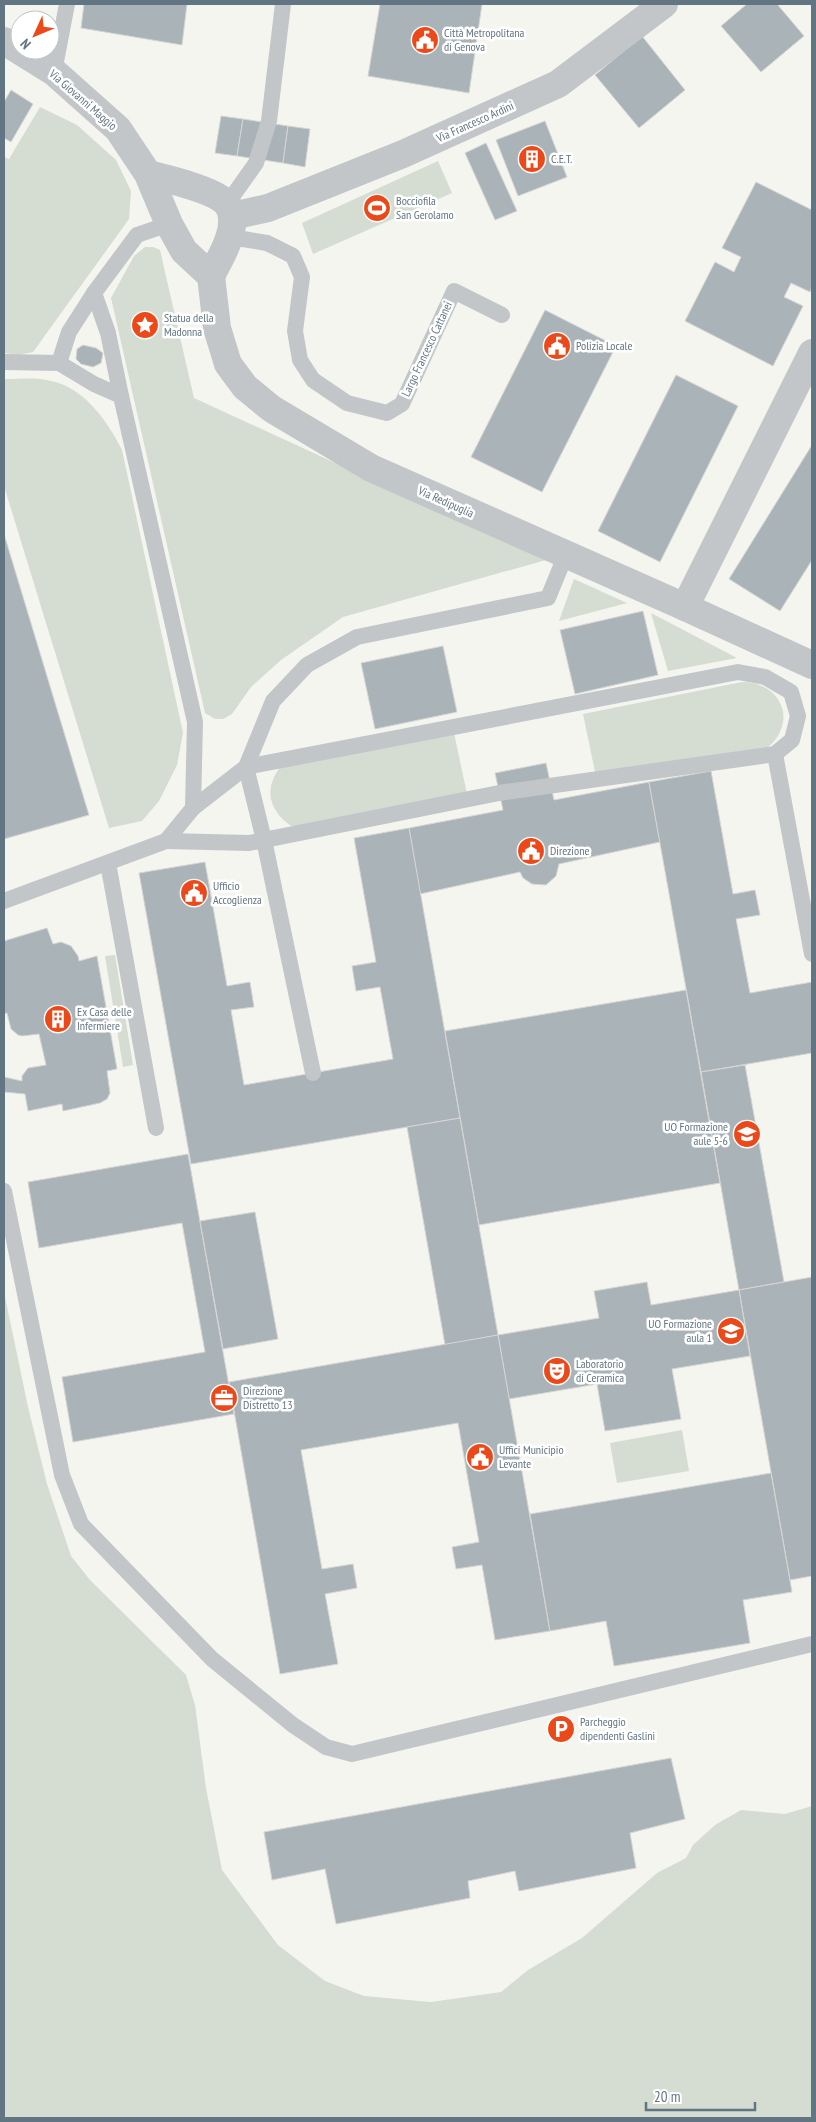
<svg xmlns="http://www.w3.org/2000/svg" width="816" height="2122" viewBox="0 0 816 2122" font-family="'PT Sans Narrow',sans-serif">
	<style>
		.green { fill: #d5dcd1 }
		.building { fill: #aab3b7; stroke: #d6d6d3 }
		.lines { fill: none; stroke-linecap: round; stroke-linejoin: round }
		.service { stroke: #c2c6c9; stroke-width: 16 }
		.minor { stroke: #c2c6c9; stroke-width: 28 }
		.labels { text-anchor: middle; stroke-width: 5; stroke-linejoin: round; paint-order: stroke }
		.poi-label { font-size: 12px; fill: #627583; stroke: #fff; text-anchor: start }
		.street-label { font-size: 12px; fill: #627583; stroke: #fff }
	</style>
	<rect width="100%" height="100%" fill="#f5f5f0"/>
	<g class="green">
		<path d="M40,107L77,125L116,160L131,191L129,219L33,352L18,355L4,353V157L9,159Z"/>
		<path d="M438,161L452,193L313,254L302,223Z"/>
		<path d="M145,247H153L160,250L194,398L546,560L343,617L281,660L251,687L232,714L223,719H215L205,713L111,298L134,256Z"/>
		<path d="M4,379C19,379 37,377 51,381C85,388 108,422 122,450L183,733L177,765L159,801L142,821L109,828L4,486Z"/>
		<path d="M574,579L627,603L559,621Z"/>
		<path d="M651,613L737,658L668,671Z"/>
		<path d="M742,682C781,682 799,722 767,748L595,772L583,714Z"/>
		<path d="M454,733L467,794L294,828C269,812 262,789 282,765Z"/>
		<path d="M115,955L133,1065L123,1067L105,956Z"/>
		<path d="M4,1292L28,1407L47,1484L71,1556L90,1580L186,1675L195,1705L206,1788L222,1870L278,1945L325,1981L364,1996L431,2002L501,1992L528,1970L582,1938L657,1873L686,1858L693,1845L715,1825L741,1810L785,1814L812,1806V2118H4Z"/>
		<path d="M682,1430L689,1471L617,1483L610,1443Z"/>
	</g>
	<g class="building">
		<path d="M84,4H187L182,45L81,28Z"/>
		<path d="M380,4H482L469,93L368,76Z"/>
		<path d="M747,4H777L804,36L761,72L721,26Z"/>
		<path d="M642,36L685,90L639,128L595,75Z"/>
		<path d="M11,90L33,104L11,142L4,138V102Z"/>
		<path d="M221,116L243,119L237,156L215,153Z"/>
		<path d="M243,119L288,126L283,163L237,156Z"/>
		<path d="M545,121L567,177L518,196L496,140Z"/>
		<path d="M288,126L310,129L305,167L283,163Z"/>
		<path d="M486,143L517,211L495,220L465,153Z"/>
		<path d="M756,182L812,210V287L810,292L791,283L784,297L803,306L773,366L685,321L715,262L734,272L741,257L722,248Z"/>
		<path d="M545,310L616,346L542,492L471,457Z"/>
		<path d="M83,345L96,348L103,353L101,363L93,367L81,364L76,359L77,349Z"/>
		<path d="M676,375L738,406L660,562L598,531Z"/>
		<path d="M812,445V560L780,611L729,579Z"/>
		<path d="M4,534L89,815L4,839Z"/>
		<path d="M643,611L658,675L575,694L560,630Z"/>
		<path d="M443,646L457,712L375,729L361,663Z"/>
		<path d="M546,763L554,800L649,782L660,842L559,864L556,876L546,885L532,884L523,878L520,872L420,894L409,828L503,810L495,773Z"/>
		<path d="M711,771L733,894L755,890L760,915L736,919L750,993L812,982V1053L701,1072L649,782Z"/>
		<path d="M409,828L460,1118L191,1164L139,873L205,862L227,986L250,982L254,1007L231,1010L244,1085L393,1059L380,987L356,991L352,966L376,962L354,838Z"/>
		<path d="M47,928L53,944L61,942L71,946L78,956L79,961L97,956L117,1069L107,1071L110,1093L107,1099L100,1103L63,1111L62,1104L28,1111L25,1094L4,1092V1077L22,1081V1076L28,1068L46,1065L39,1034L22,1036L18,1035L11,1029L7,1013L4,1014V941Z"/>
		<path d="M686,990L720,1183L479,1225L445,1031Z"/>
		<path d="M745,1065L784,1282L739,1290L701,1072Z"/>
		<path d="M460,1118L498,1335L445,1345L407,1127Z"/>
		<path d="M188,1154L234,1414L73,1442L62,1377L205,1352L182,1223L39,1248L28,1182Z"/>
		<path d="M255,1212L278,1339L223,1349L200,1221Z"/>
		<path d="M812,1277V1576L790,1580L739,1290Z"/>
		<path d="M647,1282L651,1305L739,1290L750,1356L672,1369L681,1419L605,1431L597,1384L509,1399L498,1335L599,1318L594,1291Z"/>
		<path d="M498,1335L550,1631L495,1640L482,1565L456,1569L452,1547L479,1542L458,1423L301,1450L322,1569L353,1564L357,1588L325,1594L338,1664L280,1674L229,1382Z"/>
		<path d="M771,1473L792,1592L743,1600L750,1643L614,1666L606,1621L550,1631L530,1514Z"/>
		<path d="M671,1758L685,1819L630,1833L636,1868L519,1891L515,1871L468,1881L470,1898L336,1924L325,1869L272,1880L264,1832Z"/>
	</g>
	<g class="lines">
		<g class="service">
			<path d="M54,72L67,4"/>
			<path d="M227,204L256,163L269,121L283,4"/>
			<path d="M230,237L267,243L293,256L302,277L295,331L300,360L313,380L347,403L387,413L402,404L454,291L502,315"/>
			<path d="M94,293L108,333L121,396"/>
			<path d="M4,362L59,363L94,384L121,396L195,722L193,808L166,841L4,901"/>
			<path d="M59,363L69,332L94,293L137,235L169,224"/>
			<path d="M775,754L812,954"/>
			<path d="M166,841L249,843L499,793L775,754L792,740L798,716L791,692L765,677L738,672L246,767L193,808"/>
			<path d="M108,863L156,1128"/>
			<path d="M313,1073L264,840L246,767L273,701L307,665L357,637L548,598L566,554"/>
			<path d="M4,1191L62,1475L81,1524L212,1659L293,1725L326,1747L352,1754L812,1644"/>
		</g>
		<g class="minor">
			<path d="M4,41L54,72L118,129L148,174L169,224L184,251L211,276C217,264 225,251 229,238C233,228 234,213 227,204C216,190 167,179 148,174"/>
			<path d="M232,216L268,208L403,154L558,84L664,4"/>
			<path d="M211,276L217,328L228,364L245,387L272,409L371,468L685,607L812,665"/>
			<path d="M685,607L812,353"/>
		</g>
	</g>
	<defs>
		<g id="civic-disc" transform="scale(1.4375)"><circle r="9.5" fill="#eb491a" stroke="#fff"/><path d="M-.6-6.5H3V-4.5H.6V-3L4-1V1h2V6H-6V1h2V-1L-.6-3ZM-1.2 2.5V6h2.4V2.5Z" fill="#fff"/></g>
		<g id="building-disc" transform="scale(1.4375)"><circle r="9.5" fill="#eb491a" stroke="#fff"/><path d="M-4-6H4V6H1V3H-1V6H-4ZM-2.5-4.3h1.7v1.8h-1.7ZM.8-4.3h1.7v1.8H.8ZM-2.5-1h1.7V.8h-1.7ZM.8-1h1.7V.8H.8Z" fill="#fff"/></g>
		<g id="stadium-disc" transform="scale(1.4375)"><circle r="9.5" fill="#eb491a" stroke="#fff"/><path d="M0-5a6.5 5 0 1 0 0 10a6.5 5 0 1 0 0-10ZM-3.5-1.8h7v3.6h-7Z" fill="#fff"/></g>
		<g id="sight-disc" transform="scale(1.4375)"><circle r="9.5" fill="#eb491a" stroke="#fff"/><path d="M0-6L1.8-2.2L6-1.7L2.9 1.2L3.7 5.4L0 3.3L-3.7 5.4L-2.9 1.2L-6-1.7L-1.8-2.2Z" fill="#fff"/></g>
		<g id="school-disc" transform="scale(1.4375)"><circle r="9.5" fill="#eb491a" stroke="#fff"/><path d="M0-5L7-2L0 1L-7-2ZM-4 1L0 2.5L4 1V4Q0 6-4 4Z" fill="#fff"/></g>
		<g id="theatre-disc" transform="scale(1.4375)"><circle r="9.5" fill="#eb491a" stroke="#fff"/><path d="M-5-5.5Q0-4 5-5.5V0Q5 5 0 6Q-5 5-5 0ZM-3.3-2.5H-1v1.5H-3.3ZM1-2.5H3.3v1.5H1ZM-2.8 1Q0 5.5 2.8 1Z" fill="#fff"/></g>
		<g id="office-disc" transform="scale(1.4375)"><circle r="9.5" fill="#eb491a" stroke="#fff"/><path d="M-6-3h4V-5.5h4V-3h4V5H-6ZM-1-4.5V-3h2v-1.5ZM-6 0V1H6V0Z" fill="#fff"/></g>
		<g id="parking-disc" transform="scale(1.4375)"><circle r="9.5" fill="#eb491a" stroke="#fff"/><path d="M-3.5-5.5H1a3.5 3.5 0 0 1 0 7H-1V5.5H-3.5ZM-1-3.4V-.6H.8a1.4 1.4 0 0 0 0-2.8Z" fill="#fff"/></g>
	</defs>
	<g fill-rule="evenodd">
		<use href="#civic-disc" x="425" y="40"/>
		<use href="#building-disc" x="532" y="159"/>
		<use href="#stadium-disc" x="377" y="208"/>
		<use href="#sight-disc" x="145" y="325"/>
		<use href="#civic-disc" x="557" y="346"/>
		<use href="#civic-disc" x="531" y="851"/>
		<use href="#civic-disc" x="194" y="893"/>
		<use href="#building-disc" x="58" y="1019"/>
		<use href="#school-disc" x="747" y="1134"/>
		<use href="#school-disc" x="731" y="1331"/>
		<use href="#theatre-disc" x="557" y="1371"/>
		<use href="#office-disc" x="224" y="1398"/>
		<use href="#civic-disc" x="480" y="1457"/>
		<use href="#parking-disc" x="561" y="1729"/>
	</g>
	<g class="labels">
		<g class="poi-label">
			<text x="444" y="37">Città Metropolitana<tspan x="444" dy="14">di Genova</tspan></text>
			<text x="551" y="163">C.E.T.</text>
			<text x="396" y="205">Bocciofila<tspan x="396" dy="14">San Gerolamo</tspan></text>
			<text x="164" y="322">Statua della<tspan x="164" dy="14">Madonna</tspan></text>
			<text x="576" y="350">Polizia Locale</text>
			<text x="550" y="855">Direzione</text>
			<text x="213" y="890">Ufficio<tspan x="213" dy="14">Accoglienza</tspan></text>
			<text x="77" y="1016">Ex Casa delle<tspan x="77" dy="14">Infermiere</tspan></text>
			<text x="728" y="1131" text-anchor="end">UO Formazione<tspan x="728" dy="14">aule 5-6</tspan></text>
			<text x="712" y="1328" text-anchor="end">UO Formazione<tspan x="712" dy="14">aula 1</tspan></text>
			<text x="576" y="1368">Laboratorio<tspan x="576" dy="14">di Ceramica</tspan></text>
			<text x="243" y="1395">Direzione<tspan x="243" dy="14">Distretto 13</tspan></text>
			<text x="499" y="1454">Uffici Municipio<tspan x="499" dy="14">Levante</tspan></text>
			<text x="580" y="1726">Parcheggio<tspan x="580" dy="14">dipendenti Gaslini</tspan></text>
		</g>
		<g class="street-label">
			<text transform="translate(83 100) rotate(41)" y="4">Via Giovanni Maggio</text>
			<text transform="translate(475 122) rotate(-24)" y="4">Via Francesco Ardini</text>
			<text transform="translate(427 349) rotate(-65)" y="4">Largo Francesco Cattanei</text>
			<text transform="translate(446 502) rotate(24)" y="4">Via Redipuglia</text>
		</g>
	</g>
	<rect width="816" height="2122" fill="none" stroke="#627583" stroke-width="10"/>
	<g transform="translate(35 35) rotate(226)"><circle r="24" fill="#ffffff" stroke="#c0c8cd"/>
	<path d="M0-4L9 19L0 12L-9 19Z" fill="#eb491a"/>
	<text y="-8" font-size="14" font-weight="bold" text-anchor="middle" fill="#627583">N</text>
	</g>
	<path d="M646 2102v8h109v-8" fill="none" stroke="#627583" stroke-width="2.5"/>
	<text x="654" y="2102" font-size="15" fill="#627583" stroke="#ffffff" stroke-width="4" paint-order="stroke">20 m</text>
</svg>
